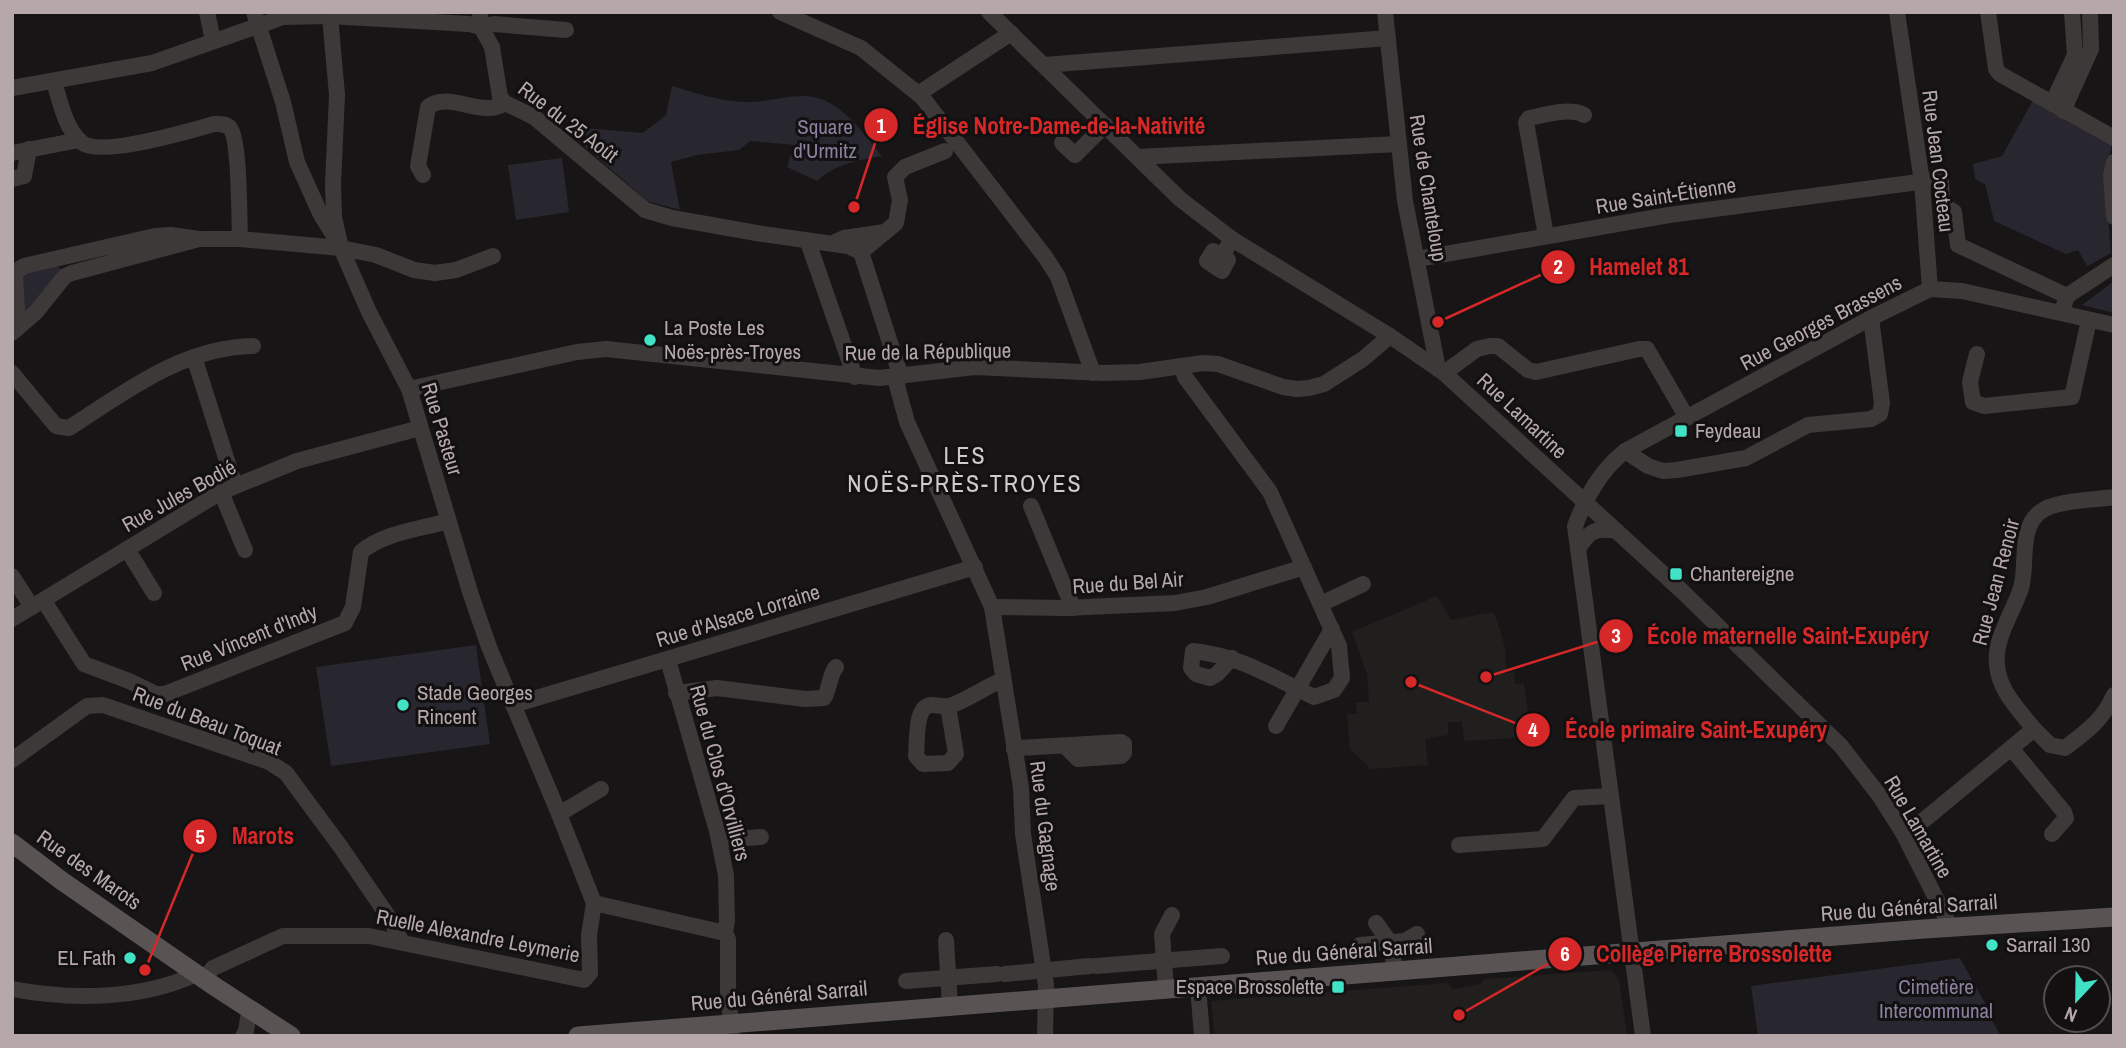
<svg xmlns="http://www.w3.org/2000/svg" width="2126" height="1048" viewBox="0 0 2126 1048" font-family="'Archivo Narrow',sans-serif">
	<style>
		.built { fill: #211f1e }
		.green { fill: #28262e }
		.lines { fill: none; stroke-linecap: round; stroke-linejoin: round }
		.minor { stroke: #3d3939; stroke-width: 16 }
		.major { stroke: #5a5353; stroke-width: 19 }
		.poi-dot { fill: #42e2c7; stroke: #121010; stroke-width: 2.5 }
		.labels { text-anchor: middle; stroke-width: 6; stroke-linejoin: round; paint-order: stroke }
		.street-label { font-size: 21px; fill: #b6a8aa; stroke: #121010 }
		.park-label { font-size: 21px; fill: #88819f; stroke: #121010 }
		.poi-label { font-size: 21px; fill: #b6a8aa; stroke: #121010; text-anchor: start }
		.quarter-label { font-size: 24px; letter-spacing: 2px; fill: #d2c9ca; stroke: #121010 }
		.leader { fill: none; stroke: #d62828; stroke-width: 2.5 }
		.callout-dot { fill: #d62828; stroke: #121010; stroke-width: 2.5 }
		.mark-label { font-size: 21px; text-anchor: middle; font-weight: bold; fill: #fff }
		.callout-label { font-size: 23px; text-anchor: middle; font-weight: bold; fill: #d62828; stroke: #121010; stroke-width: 6; stroke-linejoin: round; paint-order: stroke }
	</style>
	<rect width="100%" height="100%" fill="#171515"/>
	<g class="built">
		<path d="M1437,596L1451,620L1494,612L1505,647L1506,673L1514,672L1515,684L1524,683L1528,712L1514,723L1515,738L1464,741L1462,722H1448V735L1425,739L1428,765L1371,769L1350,749L1347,714H1357L1356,703L1369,701L1367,674L1352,632Z"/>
		<path d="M1611,970L1619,979L1627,1036H1215L1211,1001L1447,983L1453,989L1481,984L1484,979Z"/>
	</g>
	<g class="green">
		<path d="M672,86C696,93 722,102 747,102C766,102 789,95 807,96C841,99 862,132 882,156C859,160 835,164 817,181L787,167L794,145L750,141L739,150L697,155L671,162L680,210L647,201L561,126L643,133L666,115Z"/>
		<path d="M2033,100L2112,143L2105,178L2111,253L2086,267L2087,266L2078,250L2066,254L1994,221L1985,184L1975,179L1973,164L2002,156Z"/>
		<path d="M562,158L569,212L516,220L508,165Z"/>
		<path d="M58,266L61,270L34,309L24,310L21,274Z"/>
		<path d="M2114,281V313L2082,305Z"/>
		<path d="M476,645L490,744L331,766L316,667Z"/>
		<path d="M1960,958L1986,1005L1985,1006L2000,1035L1758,1036L1751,986Z"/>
	</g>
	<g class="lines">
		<g class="minor">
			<path d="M207,12L213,40"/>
			<path d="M254,12L283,102L297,162L320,213L334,236"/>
			<path d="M480,12L481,27L494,24L566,30"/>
			<path d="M780,12L861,48L922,97L1046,258L1058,277L1093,373"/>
			<path d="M989,12L1180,199L1232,239L1390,336L1444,373L1683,592L1841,746L1879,795L1903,833L1951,928"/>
			<path d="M1385,12L1405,201L1438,369"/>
			<path d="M1897,12L1922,182L1930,289"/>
			<path d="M1988,12L1996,69L2000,74L2114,138"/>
			<path d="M1044,65L1388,38"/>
			<path d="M54,82C60,101 65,128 81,142C99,158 189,131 214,124C220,124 225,123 230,128C240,140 239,219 240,239"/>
			<path d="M12,88L152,63L283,17L330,16L469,24L481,27L492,47L500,97L505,103L534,117L645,210L672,218L762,234L848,246L861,252"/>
			<path d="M918,94L1011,33"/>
			<path d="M2052,104L2075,55L2072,12"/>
			<path d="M2063,111L2091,49L2090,12"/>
			<path d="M1062,143L1075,155L1105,125"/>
			<path d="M12,153L79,140"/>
			<path d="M1137,157L1399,144"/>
			<path d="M2114,162L2111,176L2114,217"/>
			<path d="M423,175L418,166L428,107C450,90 481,119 505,103"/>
			<path d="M12,179L24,176L29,149"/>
			<path d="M1546,236L1526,122L1529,118C1545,115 1570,107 1584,115"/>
			<path d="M199,239H240L341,248L376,255L414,270L435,273L456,270L493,256"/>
			<path d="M808,242L855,377"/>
			<path d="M835,242L844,238L885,232"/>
			<path d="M861,252L896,223L900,200L895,177L905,167L945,151"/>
			<path d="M861,252L901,377"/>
			<path d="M1222,256L1228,260L1222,271L1207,261L1213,251L1222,256L1232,239"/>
			<path d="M1417,259L1669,215L1941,179L1942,204L1954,212L1958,245L2067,296"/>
			<path d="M2064,305L2067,296L2114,265"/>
			<path d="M12,333L36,312L65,276L72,273L199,239L171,235L155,236L24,266L18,270L15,276L18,327"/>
			<path d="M1977,354L1970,382L1973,402L1984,406L2072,397L2089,320"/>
			<path d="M194,357L235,486"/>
			<path d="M1182,366L1185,377L1270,492L1339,646L1342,678L1334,690L1314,697C1269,676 1244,657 1193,651L1191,668L1196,674L1210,678L1217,674L1232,658"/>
			<path d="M12,373L56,426L69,428C125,392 183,347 253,346"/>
			<path d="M1444,373L1477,349L1490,346H1498L1528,370L1536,372L1639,349H1647L1687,418"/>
			<path d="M895,378L907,422L992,607L1021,788L1023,834L1046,985L1045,1036"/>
			<path d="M409,389L577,352L606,349L879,378L975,367L1104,373L1140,372L1203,363L1218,364L1283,387L1297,389L1309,388L1324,384L1363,359L1390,336"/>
			<path d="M1625,451L1648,466L1663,471L1677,470L1746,458L1808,425L1871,419L1880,414L1882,403L1871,318"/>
			<path d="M221,492L245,550"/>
			<path d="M1031,506L1073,608"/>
			<path d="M127,549L154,593"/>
			<path d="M1578,549C1589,531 1596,527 1617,531"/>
			<path d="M12,576L32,607"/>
			<path d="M44,601L84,664L129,681L156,694H165L345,623L353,607L361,552C382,533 421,529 448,521"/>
			<path d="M1321,604L1363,584"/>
			<path d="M992,607L1065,608L1175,603L1207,597L1304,567"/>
			<path d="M12,619L221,492L297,461L420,428"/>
			<path d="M668,660L717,831L726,875L727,921L725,933L728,939V991L732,1036"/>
			<path d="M676,693L717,688L805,699L824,698C830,688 829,676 836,667"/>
			<path d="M513,705L975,567"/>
			<path d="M948,706L956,754L948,763L923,764L916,756C917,744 916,724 921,713C927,699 939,708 949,706C966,701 986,686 1003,680"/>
			<path d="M1276,726L1332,629"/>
			<path d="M2034,729C2019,710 1999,691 1997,665C1994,638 2013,613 2021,588C2028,565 2018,529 2040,512C2055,500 2095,500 2114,497"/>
			<path d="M2011,748L2064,812L2066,818L2052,834"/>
			<path d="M1014,749L1019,748L1121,742L1124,744V753L1121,756L1078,759L1065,746"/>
			<path d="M12,760L87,706L103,705L269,762L286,773L340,846L392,922L401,941"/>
			<path d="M559,814L601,789"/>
			<path d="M1903,833L1924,820L2034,729L2050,745L2065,748C2087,731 2102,721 2114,695"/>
			<path d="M719,840L761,837"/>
			<path d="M1459,845L1543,839L1574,798L1611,796"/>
			<path d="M594,903L725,933"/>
			<path d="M1376,923L1391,944L1395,971"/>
			<path d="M946,940L950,1006"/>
			<path d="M1360,945L1405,941L1417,934"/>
			<path d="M1096,966L1222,956"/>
			<path d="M1005,974L1090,966"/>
			<path d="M204,979L213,968L283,936H369L584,980L590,973L589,935L594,903L559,814L489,647L471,595L409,389L369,312L341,248L334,217L333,184L337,95L330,16"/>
			<path d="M906,981L997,974"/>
			<path d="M1198,987L1202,1036"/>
			<path d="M12,989C71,1000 141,1000 196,974"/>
			<path d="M1166,989L1162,934L1172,915"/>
			<path d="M243,1036L246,1031L249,1012"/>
			<path d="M1643,1036L1575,526C1586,497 1600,471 1625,451L1871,318L1930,289L1962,291L2114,325"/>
		</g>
		<g class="major">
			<path d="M12,843L62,881L211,984L291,1036"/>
			<path d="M578,1036L1924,929L2114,917"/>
		</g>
	</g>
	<g class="poi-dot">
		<circle cx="650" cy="340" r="7"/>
		<rect x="1674" y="424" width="14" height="14" rx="3.5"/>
		<rect x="1669" y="567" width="14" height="14" rx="3.5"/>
		<circle cx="403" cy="705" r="7"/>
		<circle cx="1992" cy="945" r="7"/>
		<circle cx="130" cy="958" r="7"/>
		<rect x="1331" y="980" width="14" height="14" rx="3.5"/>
	</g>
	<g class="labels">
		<g class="street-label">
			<text transform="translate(568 122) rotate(37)" y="7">Rue du 25 Août</text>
			<text transform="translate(1938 161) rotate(83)" y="7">Rue Jean Cocteau</text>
			<text transform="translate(1428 188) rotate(81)" y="7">Rue de Chanteloup</text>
			<text transform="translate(1666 196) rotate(-9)" y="7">Rue Saint-Étienne</text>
			<text transform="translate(1821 323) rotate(-28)" y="7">Rue Georges Brassens</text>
			<text transform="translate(928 352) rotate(-1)" y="7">Rue de la République</text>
			<text transform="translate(1522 416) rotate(43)" y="7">Rue Lamartine</text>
			<text transform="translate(442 429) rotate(73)" y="7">Rue Pasteur</text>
			<text transform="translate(179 496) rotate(-29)" y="7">Rue Jules Bodié</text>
			<text transform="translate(1996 582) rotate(-75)" y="7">Rue Jean Renoir</text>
			<text transform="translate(1128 583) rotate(-4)" y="7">Rue du Bel Air</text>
			<text transform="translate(738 616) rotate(-17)" y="7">Rue d'Alsace Lorraine</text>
			<text transform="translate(249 638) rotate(-22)" y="7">Rue Vincent d'Indy</text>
			<text transform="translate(207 721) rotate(21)" y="7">Rue du Beau Toquat</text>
			<text transform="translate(720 773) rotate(75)" y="7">Rue du Clos d'Orvilliers</text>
			<text transform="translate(1045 826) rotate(83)" y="7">Rue du Gagnage</text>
			<text transform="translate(1918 827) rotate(60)" y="7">Rue Lamartine</text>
			<text transform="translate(89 870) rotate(35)" y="7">Rue des Marots</text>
			<text transform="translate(1909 908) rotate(-4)" y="7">Rue du Général Sarrail</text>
			<text transform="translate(478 936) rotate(11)" y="7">Ruelle Alexandre Leymerie</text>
			<text transform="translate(1344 952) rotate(-4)" y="7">Rue du Général Sarrail</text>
			<text transform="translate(779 996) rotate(-5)" y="7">Rue du Général Sarrail</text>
		</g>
		<g class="park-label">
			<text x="825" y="134">Square<tspan x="825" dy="24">d'Urmitz</tspan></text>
			<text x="1936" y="994">Cimetière<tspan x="1936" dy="24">Intercommunal</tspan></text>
		</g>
		<g class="poi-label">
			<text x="664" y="335">La Poste Les<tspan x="664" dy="24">Noës-près-Troyes</tspan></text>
			<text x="1695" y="438">Feydeau</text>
			<text x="1690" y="581">Chantereigne</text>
			<text x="417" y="700">Stade Georges<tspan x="417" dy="24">Rincent</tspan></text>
			<text x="2006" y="952">Sarrail 130</text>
			<text x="116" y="965" text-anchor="end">EL Fath</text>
			<text x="1324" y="994" text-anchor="end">Espace Brossolette</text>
		</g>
		<g class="quarter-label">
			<text x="965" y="464">LES<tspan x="965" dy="28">NOËS-PRÈS-TROYES</tspan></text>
		</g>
	</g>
	<path class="leader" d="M854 207L881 125M1438 322L1558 267M1486 677L1616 636M1411 682L1533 730M145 970L200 836M1459 1015L1565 954"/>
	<g class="callout-dot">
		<circle cx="854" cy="207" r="7"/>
		<circle cx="1438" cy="322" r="7"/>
		<circle cx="1486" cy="677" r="7"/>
		<circle cx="1411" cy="682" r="7"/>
		<circle cx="145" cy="970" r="7"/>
		<circle cx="1459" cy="1015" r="7"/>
		<circle cx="881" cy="125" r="18"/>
		<circle cx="1558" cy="267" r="18"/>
		<circle cx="1616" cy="636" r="18"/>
		<circle cx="1533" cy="730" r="18"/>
		<circle cx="200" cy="836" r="18"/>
		<circle cx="1565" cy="954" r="18"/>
	</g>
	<g class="mark-label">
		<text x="881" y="133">1</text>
		<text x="1558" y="274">2</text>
		<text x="1616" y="643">3</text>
		<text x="1533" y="737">4</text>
		<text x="200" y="844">5</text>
		<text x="1565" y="961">6</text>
	</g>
	<g class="callout-label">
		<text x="1059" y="134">Église Notre-Dame-de-la-Nativité</text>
		<text x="1639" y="275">Hamelet 81</text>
		<text x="1788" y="644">École maternelle Saint-Exupéry</text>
		<text x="1696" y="738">École primaire Saint-Exupéry</text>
		<text x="263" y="844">Marots</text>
		<text x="1714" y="962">Collège Pierre Brossolette</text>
	</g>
	<rect width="2126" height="1048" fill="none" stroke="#b6a8aa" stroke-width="28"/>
	<g transform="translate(2077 999) rotate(202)"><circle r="33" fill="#121010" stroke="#544d4e" stroke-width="2"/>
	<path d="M0-5L12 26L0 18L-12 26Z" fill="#42e2c7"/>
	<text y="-10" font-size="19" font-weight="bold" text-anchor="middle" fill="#b6a8aa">N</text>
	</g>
</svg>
